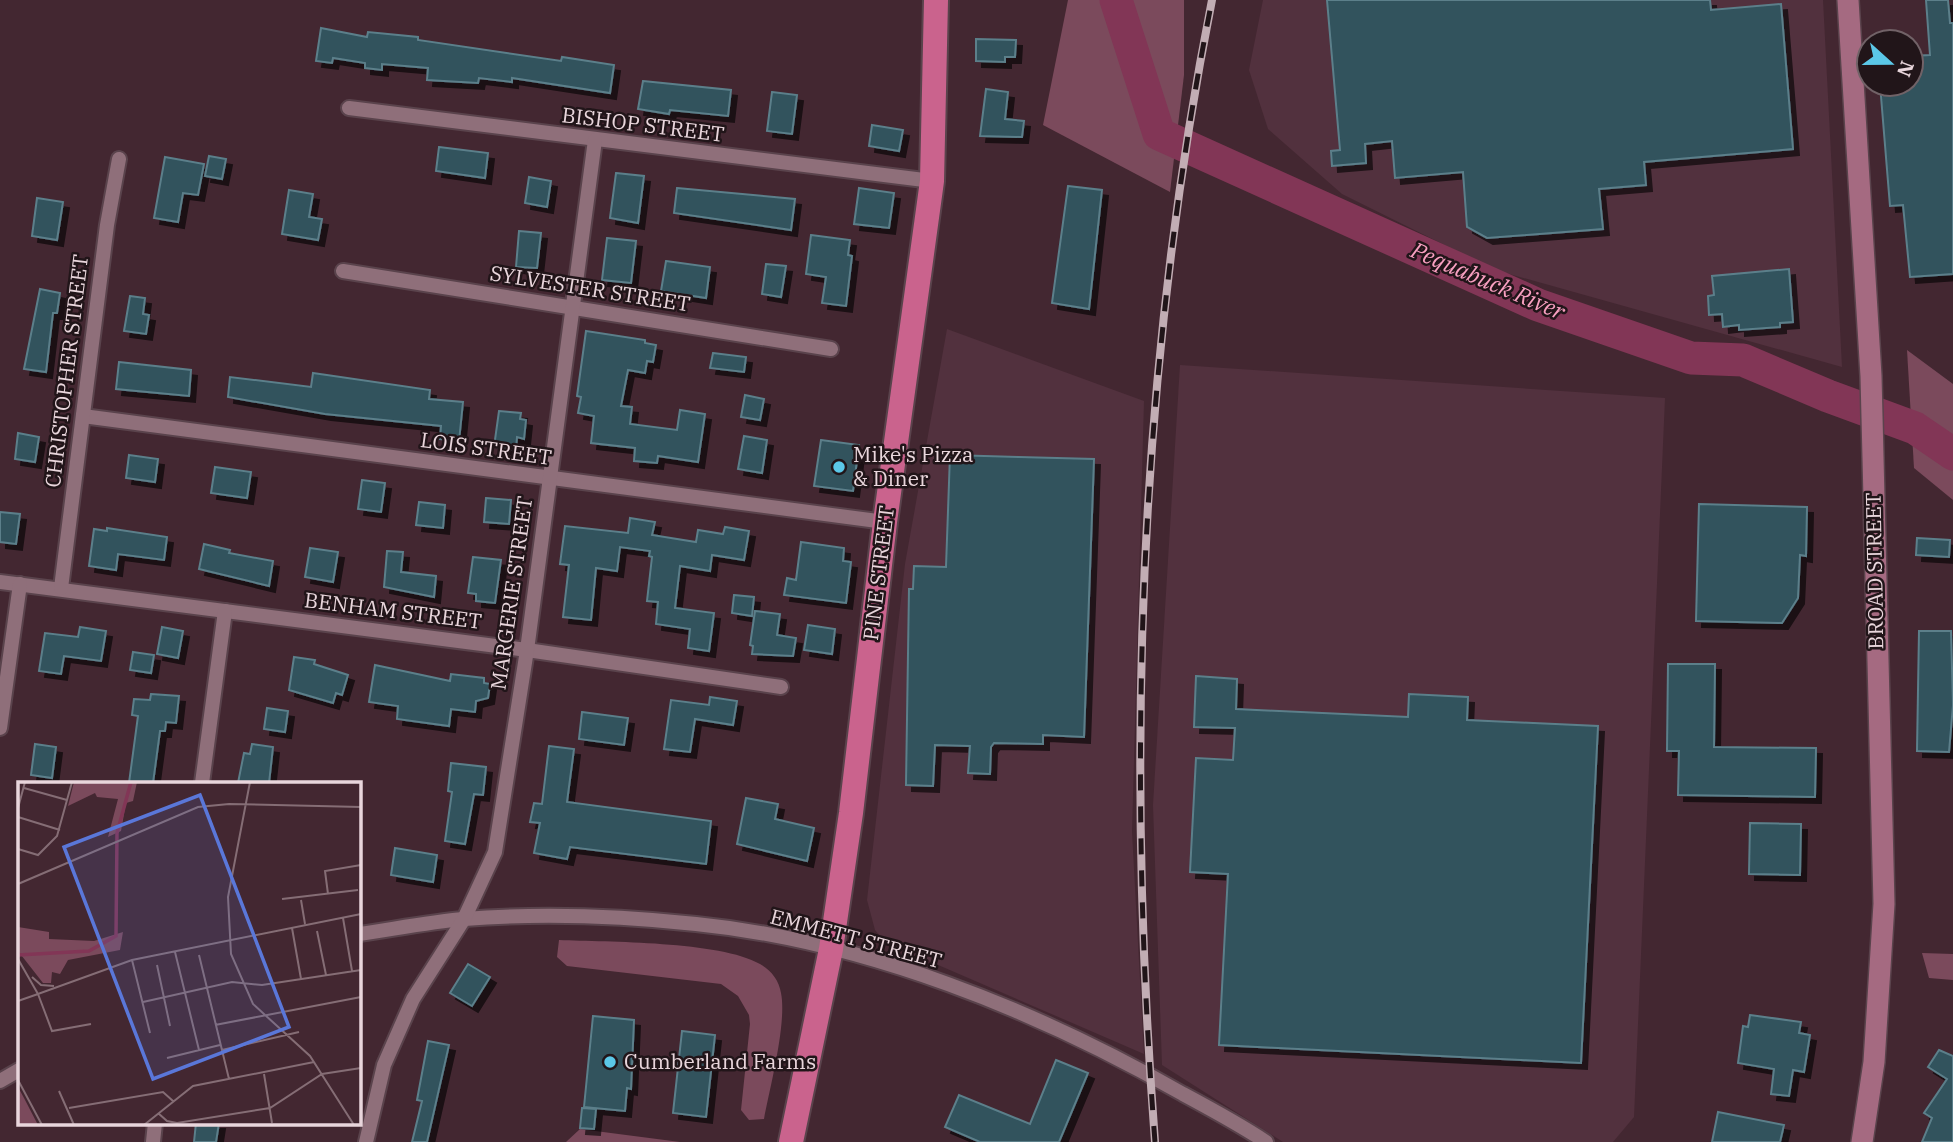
<svg xmlns="http://www.w3.org/2000/svg" width="1953" height="1142" viewBox="0 0 1953 1142" font-family="'IBM Plex Serif',serif">
	<style>
		.built { fill: #52313e }
		.green { fill: #7b4a5c }
		.lines { fill: none; stroke-linecap: round; stroke-linejoin: round }
		.river { stroke: #823656; stroke-width: 33 }
		.building { fill: #30525d; stroke: #5b7f8a; stroke-width: 2; filter: url(#shadow) }
		.minor-casing { stroke: #5a434c; stroke-width: 18 }
		.secondary-casing { stroke: #5a434c; stroke-width: 24 }
		.trunk-casing { stroke: #5a434c; stroke-width: 28 }
		.minor { stroke: #8f6f7a; stroke-width: 14 }
		.secondary { stroke: #a56a81; stroke-width: 21 }
		.trunk { stroke: #ca638d; stroke-width: 24 }
		.rail-casing { stroke: #c2adb4; stroke-width: 8 }
		.rail { stroke: #211519; stroke-width: 5; stroke-dasharray: 16; stroke-linecap: butt }
		.poi-dot { fill: #5bc7e7; stroke: #211519; stroke-width: 2.5 }
		.labels { text-anchor: middle; stroke-width: 5; stroke-linejoin: round; paint-order: stroke }
		.street-label { font-size: 21px; fill: #e9d6dc; stroke: #211519 }
		.poi-label { font-size: 21px; fill: #e9d6dc; stroke: #211519; text-anchor: start }
		.water-label { font-size: 23px; font-style: italic; fill: #f89fc0; stroke: #211519 }
		.inset-river { fill: none; stroke: #823656; stroke-width: 3.5 }
		.inset-road { fill: none; stroke: #856d75; stroke-width: 2 }
		.view { fill: #5a77d9; fill-opacity: 0.15; stroke: #5a77d9; stroke-width: 3.5 }
		.inset-edge { fill: none; stroke: #e9d6dc; stroke-width: 3.5 }
	</style>
	<defs>
		<filter id="shadow"><feDropShadow dx="6" dy="6" stdDeviation="0" flood-color="#0009"/></filter>
	</defs>
	<rect width="100%" height="100%" fill="#432731"/>
	<g class="built">
		<path d="M1263,0H1823L1842,367L1495,270L1342,194L1268,129L1249,70Z"/>
		<path d="M947,329L1144,401L1132,832L1144,1054L885,942L875,930L867,900L905,564Z"/>
		<path d="M1180,365L1665,398L1634,1117L1613,1142H1283L1162,1065L1153,805Z"/>
	</g>
	<g class="green">
		<path d="M1068,0H1184V75L1170,192L1043,125Z"/>
		<path d="M1907,350L1953,384V500L1914,468Z"/>
		<path d="M559,940C607,942 720,941 760,964C771,970 779,980 781,993C787,1023 770,1087 764,1119L749,1120L741,1110L750,1024L749,1015L738,996L721,984L567,966L557,957Z"/>
		<path d="M1922,953L1953,954V980L1929,978Z"/>
		<path d="M580,1129L680,1142H566Z"/>
	</g>
	<g class="lines">
		<path class="river" d="M1116,0L1159,134L1538,305L1691,358L1743,360L1828,396L1915,428L1953,454"/>
	</g>
	<g class="building">
		<path d="M1327,0H1710L1711,10L1781,4L1793,149L1644,162L1646,185L1599,189L1603,229L1487,238L1467,227L1463,172L1395,178L1392,141L1365,144L1366,163L1332,166L1331,151L1340,150Z"/>
		<path d="M1926,0H1948L1950,23H1953V274L1910,277L1903,205L1890,206L1880,84H1911L1912,56L1930,55Z"/>
		<path d="M321,28L367,37L368,32L418,37V40L561,61L562,57L614,65L610,93L512,78V82L479,78L478,83L427,80L428,68L382,64V70L365,68V63L333,58L332,63L316,61Z"/>
		<path d="M976,39L1016,40L1015,57H1005V62L976,61Z"/>
		<path d="M643,81L731,90L728,116L670,110L669,114L638,109Z"/>
		<path d="M986,89L1008,92L1005,119L1024,121L1022,137L980,136Z"/>
		<path d="M772,92L797,95L792,134L767,131Z"/>
		<path d="M872,125L903,130L899,151L869,146Z"/>
		<path d="M439,147L488,153L485,178L436,171Z"/>
		<path d="M209,156L226,159L222,179L205,176Z"/>
		<path d="M165,157L204,164L198,195L183,193L178,222L154,218Z"/>
		<path d="M616,173L644,176L638,223L610,218Z"/>
		<path d="M529,177L551,181L547,207L525,203Z"/>
		<path d="M1068,186L1102,190L1089,309L1052,303Z"/>
		<path d="M677,188L795,199L791,230L674,213Z"/>
		<path d="M859,188L894,193L889,228L854,224Z"/>
		<path d="M289,190L313,194L309,217L322,219L318,240L282,234Z"/>
		<path d="M37,198L63,202L57,240L32,236Z"/>
		<path d="M519,231L541,233L537,268L516,267Z"/>
		<path d="M811,235L850,240L848,255L852,256L846,306L822,303L826,277L806,274Z"/>
		<path d="M607,238L636,241L631,283L602,280Z"/>
		<path d="M666,261L710,267L706,298L661,291Z"/>
		<path d="M766,264L786,266L781,297L762,294Z"/>
		<path d="M1789,269L1793,322L1780,323V327L1739,330V325L1723,327L1722,314L1709,315L1708,296L1714,295L1712,276Z"/>
		<path d="M40,289L60,293L57,313H53L46,372L24,369Z"/>
		<path d="M130,296L145,298L143,314L149,315L146,334L124,331Z"/>
		<path d="M586,331L645,340V343L656,345L653,362L647,361L645,373L628,370L621,406L632,407L630,424L677,430L680,410L705,414L698,462L658,456L657,463L634,461L635,448L591,443L594,416L578,413L581,397L577,396Z"/>
		<path d="M713,353L746,357L744,372L710,368Z"/>
		<path d="M119,362L191,370L189,396L116,389Z"/>
		<path d="M313,373L430,390L429,399L463,402L459,441L440,439L441,426L325,414L228,397L230,377L311,387Z"/>
		<path d="M745,395L764,399L760,420L741,417Z"/>
		<path d="M499,411L521,413L520,419L526,420L524,439L517,437L516,450L494,447Z"/>
		<path d="M18,433L39,437L35,462L15,459Z"/>
		<path d="M744,436L767,440L762,473L738,469Z"/>
		<path d="M821,440L859,445L853,491L814,486Z"/>
		<path d="M129,455L158,459L155,482L126,478Z"/>
		<path d="M950,455L1094,459L1084,737L1043,735V744L994,743L991,747L990,774L968,773L970,746L935,745L933,786L906,785L909,589H913L914,566L946,567Z"/>
		<path d="M215,467L251,472L247,498L211,493Z"/>
		<path d="M362,480L385,483L381,512L358,509Z"/>
		<path d="M486,498L511,500L509,524L484,522Z"/>
		<path d="M419,502L445,505L443,528L416,525Z"/>
		<path d="M1699,504L1807,507L1806,556L1800,555L1798,598L1782,623L1696,621Z"/>
		<path d="M0,512L20,514L16,544L0,542Z"/>
		<path d="M630,518L655,522L652,535L696,542L698,530L723,534L725,527L749,531L744,560L712,555L710,571L680,566L675,608L714,613L709,651L688,648L690,629L656,624L658,602L647,601L652,557L649,556L650,551L620,547L617,571L596,568L591,620L563,617L569,565L560,564L565,526L628,533Z"/>
		<path d="M107,528L167,537L164,560L118,554L116,570L89,566L94,529L107,531Z"/>
		<path d="M1917,538L1950,540L1949,557L1916,555Z"/>
		<path d="M801,542L844,548L843,561L851,562L846,603L784,595L787,578L796,580Z"/>
		<path d="M204,544L230,550L229,553L273,561L269,586L199,569Z"/>
		<path d="M310,548L338,552L333,582L305,577Z"/>
		<path d="M387,551L403,552L401,572L436,576L434,597L384,587Z"/>
		<path d="M473,557L501,560L495,603L476,601V594L468,593Z"/>
		<path d="M734,595L754,597L752,616L732,613Z"/>
		<path d="M755,611L780,614L777,635L796,638L793,656L752,654L753,646L750,645Z"/>
		<path d="M808,625L835,629L832,654L804,650Z"/>
		<path d="M80,627L106,631L101,661L64,656L61,674L39,671L45,633L78,637Z"/>
		<path d="M162,627L183,631L178,658L157,654Z"/>
		<path d="M1919,631H1951L1953,705L1949,752L1917,751Z"/>
		<path d="M133,652L154,655L151,673L130,670Z"/>
		<path d="M294,657L315,660L314,664L348,675L342,695L336,693L333,703L289,690Z"/>
		<path d="M1668,664H1715L1714,747L1816,748L1815,797L1678,795L1679,751H1667Z"/>
		<path d="M375,665L450,681L451,674L484,678V683L490,684L488,698L476,701L475,712L451,709L449,726L397,719L398,706L369,702Z"/>
		<path d="M1196,676L1237,679L1236,709L1408,717L1409,694L1468,697L1467,720L1598,726L1581,1063L1219,1045L1228,874L1190,872L1196,758L1233,760L1235,728L1194,727Z"/>
		<path d="M151,694L179,696L176,723L166,722L165,731H160L153,783H129L138,716L132,715L134,699L150,700Z"/>
		<path d="M710,697L737,701L733,725L695,719L690,752L664,749L671,700L709,705Z"/>
		<path d="M267,708L288,711L285,732L264,729Z"/>
		<path d="M582,712L628,718L624,745L579,739Z"/>
		<path d="M35,744L56,747L52,778L31,775Z"/>
		<path d="M252,744L273,747L269,783H238L244,753L250,754Z"/>
		<path d="M549,746L574,749L567,802L711,821L706,864L570,847L567,859L534,853L540,823L530,822L534,803L542,804Z"/>
		<path d="M451,763L486,767L483,795L474,794L465,844L445,841L452,792L448,791Z"/>
		<path d="M746,798L778,804L775,819L814,828L807,861L737,844Z"/>
		<path d="M1750,823L1801,824L1800,875L1749,874Z"/>
		<path d="M395,848L437,855L433,882L391,875Z"/>
		<path d="M468,964L490,977L472,1006L450,993Z"/>
		<path d="M1750,1015L1801,1022L1799,1033L1810,1035L1804,1072L1793,1070L1789,1096L1771,1094L1774,1069L1738,1063L1743,1026L1748,1027Z"/>
		<path d="M593,1016L634,1020L631,1089L627,1088L625,1111L584,1107Z"/>
		<path d="M682,1031L715,1035L706,1117L673,1113Z"/>
		<path d="M428,1041L449,1045L427,1142H412L422,1101L417,1100Z"/>
		<path d="M1939,1050L1953,1056V1142H1922L1932,1118L1924,1113L1947,1079L1928,1067Z"/>
		<path d="M1056,1060L1088,1073L1059,1142H980L945,1127L959,1095L1030,1124Z"/>
		<path d="M582,1108L596,1109L594,1129L580,1128Z"/>
		<path d="M1718,1112L1784,1125L1780,1142H1712Z"/>
		<path d="M196,1123H219L216,1142H194Z"/>
	</g>
	<g class="lines">
		<g class="minor-casing">
			<g id="minor">
				<path d="M349,108L932,181"/>
				<path d="M343,271L831,349"/>
				<path d="M83,416L885,522"/>
				<path d="M0,582L527,650L781,687"/>
				<path d="M61,588L107,225L119,159"/>
				<path d="M0,728L20,584"/>
				<path d="M202,783L225,611"/>
				<path d="M359,934C394,929 429,922 464,919C540,913 621,916 696,924C865,941 1038,1011 1183,1094C1211,1109 1239,1124 1266,1142"/>
				<path d="M0,1081L19,1070"/>
				<path d="M153,1142L155,1123"/>
				<path d="M366,1142L384,1065L413,999L464,919L495,852L527,650L595,140"/>
			</g>
		</g>
		<g class="secondary-casing">
			<path id="secondary" d="M1848,0L1871,376L1884,904L1874,1062L1862,1142"/>
		</g>
		<g class="trunk-casing">
			<path id="trunk" d="M791,1142L831,949L851,813L885,522L932,181L936,0"/>
		</g>
		<use href="#minor" class="minor"/>
		<use href="#secondary" class="secondary"/>
		<use href="#trunk" class="trunk"/>
		<g class="rail-casing">
			<path id="rail" d="M1155,1142C1126,763 1138,373 1212,0"/>
		</g>
		<use href="#rail" class="rail"/>
	</g>
	<g class="poi-dot">
		<circle cx="839" cy="467" r="7"/>
		<circle cx="610" cy="1062" r="7"/>
	</g>
	<g class="labels">
		<g class="street-label">
			<text transform="translate(643 125) rotate(7)" y="7">BISHOP STREET</text>
			<text transform="translate(590 289) rotate(9)" y="7">SYLVESTER STREET</text>
			<text transform="translate(67 371) rotate(-83)" y="7">CHRISTOPHER STREET</text>
			<text transform="translate(486 449) rotate(8)" y="7">LOIS STREET</text>
			<text transform="translate(1875 571) rotate(-91)" y="7">BROAD STREET</text>
			<text transform="translate(879 573) rotate(-83)" y="7">PINE STREET</text>
			<text transform="translate(512 593) rotate(-82)" y="7">MARGERIE STREET</text>
			<text transform="translate(393 611) rotate(7)" y="7">BENHAM STREET</text>
			<text transform="translate(856 939) rotate(15)" y="7">EMMETT STREET</text>
		</g>
		<g class="poi-label">
			<text x="853" y="462">Mike's Pizza<tspan x="853" dy="24">&amp; Diner</tspan></text>
			<text x="624" y="1069">Cumberland Farms</text>
		</g>
		<g class="water-label">
			<text transform="translate(1488 281) rotate(23)" y="8">Pequabuck River</text>
		</g>
	</g>
	<g transform="translate(18 782)">
		<rect width="343" height="343" fill="#432731"/>
		<path d="M56,0H119L115,19L108,21L103,49L90,55L100,17L79,15L77,11L50,24ZM0,145L31,150V157L76,159L105,150L102,168L50,178L42,192L34,190L33,201H25L0,169ZM0,305L6,316L20,343H0Z" fill="#7b4a5c"/>
		<path class="inset-river" d="M0,173L71,169L98,154L99,51L113,0"/>
		<path class="inset-road" d="M232,0L210,115L213,172L235,222L292,274L336,343M6,6L49,18M0,26L7,0M0,35L42,48M0,67L20,73L39,54L54,0M0,102L180,25L211,22L343,25M310,112L307,89L343,83M264,117L340,108M283,118L287,142M325,136L334,189M274,146L283,197M299,149L308,193M157,170L181,268M181,173L211,297M0,177L20,212L114,178L343,132M114,178L132,251M139,183L152,244M14,195L23,203L36,204M20,212L34,249L73,242M0,219L20,212M125,220L214,200L244,203L343,188M197,243L343,215M204,268L281,250M149,276L202,263M246,292L254,341M0,298L24,343M41,309L56,343M51,326L145,310L155,319M140,331L149,339L159,341L252,326L304,292L343,286M126,343L175,304L296,280"/>
		<path class="view" d="M182,13L271,245L135,297L46,65Z"/>
		<rect width="343" height="343" class="inset-edge"/>
	</g>
	<g transform="translate(1890 63) rotate(111)"><circle r="33" fill="#211519" stroke="#716267" stroke-width="2"/>
	<path d="M0-5L12 26L0 18L-12 26Z" fill="#5bc7e7"/>
	<text y="-10" font-size="19" font-weight="bold" text-anchor="middle" fill="#e9d6dc">N</text>
	</g>
</svg>
